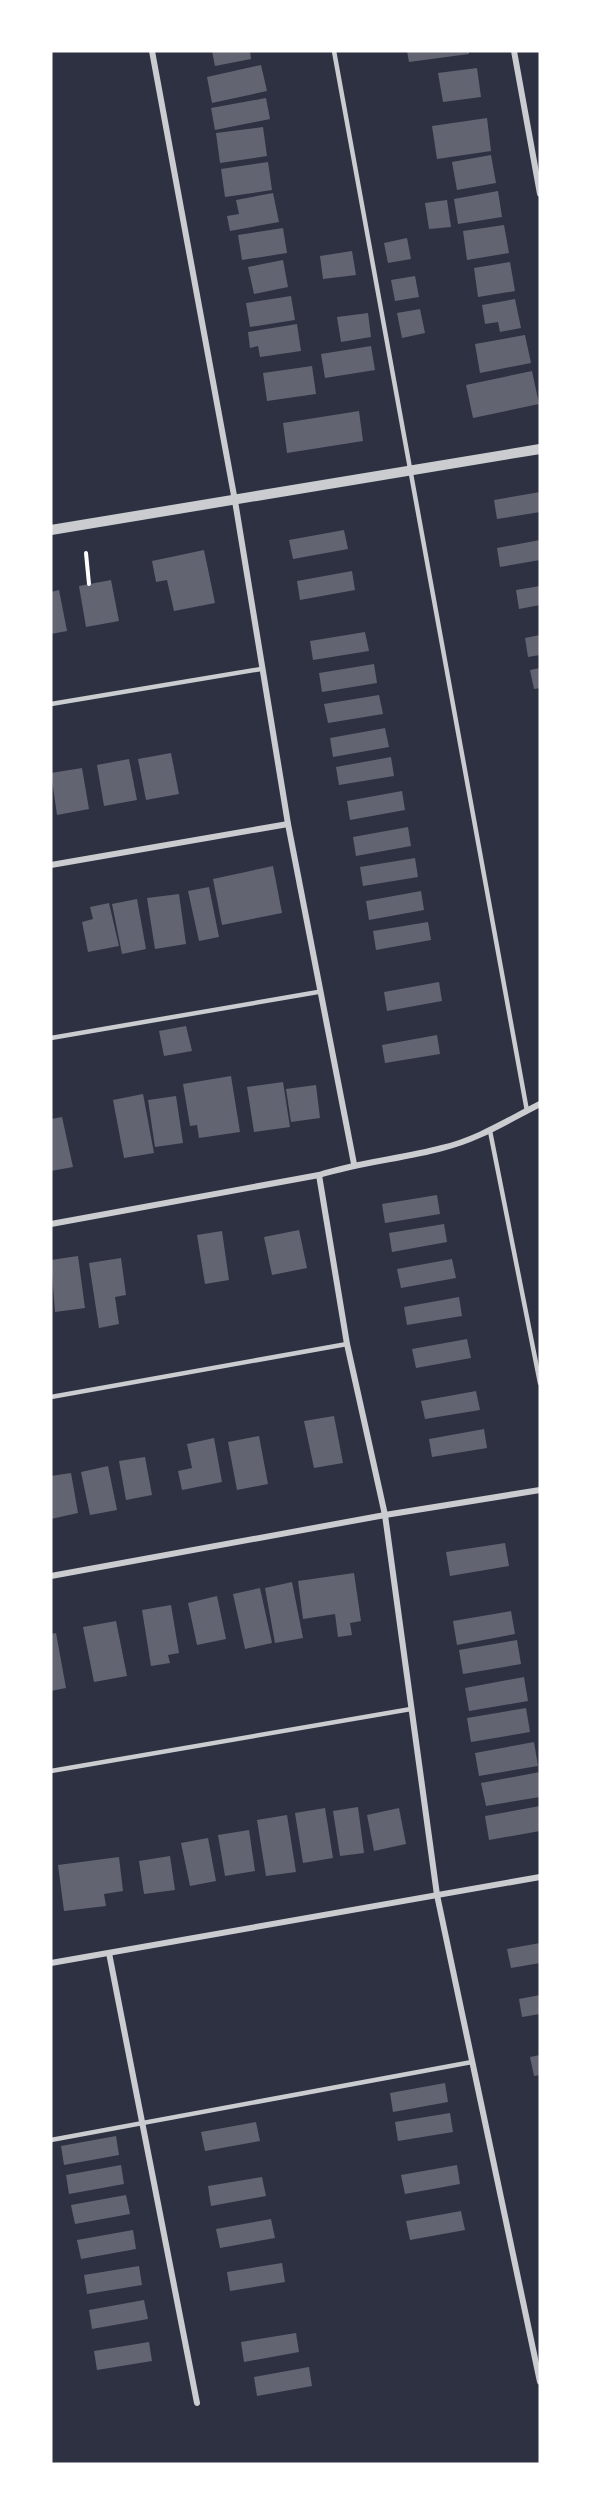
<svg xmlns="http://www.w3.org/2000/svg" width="591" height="2515" viewBox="0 0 591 2515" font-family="'Open Sans',sans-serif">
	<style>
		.building { fill: #626471 }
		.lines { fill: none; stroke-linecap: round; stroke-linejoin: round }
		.path { stroke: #fff; stroke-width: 4 }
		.service { stroke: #caccd0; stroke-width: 4.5 }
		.minor { stroke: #caccd0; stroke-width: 6 }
		.tertiary { stroke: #caccd0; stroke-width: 10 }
	</style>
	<rect width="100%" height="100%" fill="#2d3142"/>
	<g class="building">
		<path d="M212,51H250L251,59L215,66Z"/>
		<path d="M407,51H469V54L409,62Z"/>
		<path d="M261,65L267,91L212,103L207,77Z"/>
		<path d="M477,68L481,97L443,102L438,73Z"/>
		<path d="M266,98L270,119L215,130L211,108Z"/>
		<path d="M487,118L491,151L437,159L432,126Z"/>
		<path d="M263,127L267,156L220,163L216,133Z"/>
		<path d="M491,155L496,183L457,190L452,162Z"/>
		<path d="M268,162L272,190L225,197L221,169Z"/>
		<path d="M498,191L502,217L458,224L454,199Z"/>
		<path d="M273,193L279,222L230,231L227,216L239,214L236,200Z"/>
		<path d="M447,200L451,227L429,229L425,203Z"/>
		<path d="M504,225L509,253L467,260L463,231Z"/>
		<path d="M283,228L287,253L242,260L238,235Z"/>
		<path d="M407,238L411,259L388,263L384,243Z"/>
		<path d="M352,251L356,275L323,279L320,256Z"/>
		<path d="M283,260L288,287L254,294L248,267Z"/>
		<path d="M510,262L515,291L478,297L474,268Z"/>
		<path d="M415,276L419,297L395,301L391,280Z"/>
		<path d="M291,296L295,320L250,327L246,303Z"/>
		<path d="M515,299L521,328L500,332L498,322L485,324L482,305Z"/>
		<path d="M420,309L425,333L402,338L397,313Z"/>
		<path d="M368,313L371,337L341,342L337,317Z"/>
		<path d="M297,324L301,351L260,357L258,346L250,348L248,332Z"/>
		<path d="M525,335L531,363L480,373L475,344Z"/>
		<path d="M371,346L375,370L325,378L321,354Z"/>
		<path d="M312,366L316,394L267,401L263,373Z"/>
		<path d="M532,371L539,404L473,418L466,385Z"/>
		<path d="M359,411L363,441L287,453L283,423Z"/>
		<path d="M540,492V512L497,519L494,500Z"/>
		<path d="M344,530L348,549L293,559L289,540Z"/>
		<path d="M540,540V560L500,567L497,548Z"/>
		<path d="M204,550L215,603L174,611L167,580L156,582L152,561Z"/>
		<path d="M352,571L355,590L300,600L297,581Z"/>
		<path d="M111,580L119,621L86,627L79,586Z"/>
		<path d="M540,586V605L519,609L516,590Z"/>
		<path d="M59,590L67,631L51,634V592Z"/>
		<path d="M365,632L369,651L313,660L310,641Z"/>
		<path d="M540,635V655L528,657L525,638Z"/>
		<path d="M374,664L377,683L322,692L319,673Z"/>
		<path d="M540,668V688L534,689L530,670Z"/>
		<path d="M379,695L383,714L328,723L324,704Z"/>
		<path d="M385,728L389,747L333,757L330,738Z"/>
		<path d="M171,753L179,794L146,800L138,759Z"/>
		<path d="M391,757L394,776L339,785L336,767Z"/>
		<path d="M129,759L137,800L104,806L97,765Z"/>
		<path d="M82,768L89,809L57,815L51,773Z"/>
		<path d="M402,791L405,810L350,820L347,801Z"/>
		<path d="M408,827L411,846L356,856L353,837Z"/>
		<path d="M415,858L418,877L363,886L360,867Z"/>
		<path d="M273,866L282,913L222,925L213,879Z"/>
		<path d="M209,887L219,937L199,941L188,891Z"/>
		<path d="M421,891L424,910L369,920L366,901Z"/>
		<path d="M179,894L186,944L155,949L147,898Z"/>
		<path d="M137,899L146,949L122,954L112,904Z"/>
		<path d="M109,903L119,946L88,952L82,922L93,919L90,907Z"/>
		<path d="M428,922L431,940L376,950L373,931Z"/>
		<path d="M439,982L442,1001L387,1011L384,992Z"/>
		<path d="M186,1026L192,1051L164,1056L159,1031Z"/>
		<path d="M437,1035L440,1054L385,1063L382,1045Z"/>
		<path d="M231,1076L240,1132L199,1138L197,1125L190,1126L183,1084Z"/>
		<path d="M283,1082L290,1127L254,1132L247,1087Z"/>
		<path d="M316,1085L320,1118L291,1122L286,1089Z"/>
		<path d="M143,1094L154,1153L124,1158L113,1100Z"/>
		<path d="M176,1096L183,1143L155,1147L148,1100Z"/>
		<path d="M62,1117L73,1167L51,1171V1119Z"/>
		<path d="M437,1195L440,1214L385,1223L382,1204Z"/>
		<path d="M444,1224L447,1242L392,1252L389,1233Z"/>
		<path d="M299,1230L307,1268L272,1275L264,1237Z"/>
		<path d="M222,1231L229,1280L205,1284L197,1235Z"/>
		<path d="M78,1256L85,1308L55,1312L51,1260Z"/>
		<path d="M121,1258L126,1295L115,1297L119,1324L99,1328L89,1263Z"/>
		<path d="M452,1259L456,1278L401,1288L397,1269Z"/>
		<path d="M459,1297L462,1316L407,1325L404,1307Z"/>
		<path d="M467,1339L471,1358L416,1368L412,1349Z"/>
		<path d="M476,1391L480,1410L425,1419L421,1401Z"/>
		<path d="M334,1416L343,1463L314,1468L304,1421Z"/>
		<path d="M484,1429L487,1448L432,1457L429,1439Z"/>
		<path d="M259,1436L268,1484L237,1490L228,1442Z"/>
		<path d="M214,1438L222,1482L182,1490L178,1471L192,1468L187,1444Z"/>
		<path d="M145,1457L152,1495L126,1500L119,1461Z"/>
		<path d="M108,1466L117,1510L90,1515L81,1472Z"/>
		<path d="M71,1473L78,1513L51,1519V1476Z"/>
		<path d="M505,1543L509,1566L450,1576L446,1552Z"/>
		<path d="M354,1573L361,1621L350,1623L352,1635L338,1637L335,1614L303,1619L298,1581Z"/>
		<path d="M292,1582L303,1638L275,1643L265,1588Z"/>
		<path d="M260,1588L272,1643L245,1649L233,1594Z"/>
		<path d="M217,1596L226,1639L197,1645L188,1603Z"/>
		<path d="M171,1605L179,1653L168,1655L170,1663L151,1666L142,1610Z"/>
		<path d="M511,1611L515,1634L457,1645L453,1621Z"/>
		<path d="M116,1621L127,1676L94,1682L83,1627Z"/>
		<path d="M56,1633L66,1688L51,1691V1634Z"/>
		<path d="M517,1640L521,1664L463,1674L459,1650Z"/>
		<path d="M524,1677L528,1701L469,1711L465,1688Z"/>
		<path d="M526,1708L530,1732L471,1742L467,1718Z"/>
		<path d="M534,1742L538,1766L479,1776L475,1753Z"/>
		<path d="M540,1772V1797L486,1806L481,1783Z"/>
		<path d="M540,1806V1831L489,1840L485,1816Z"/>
		<path d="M358,1807L364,1853L340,1856L333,1811Z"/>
		<path d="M325,1808L333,1858L303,1863L295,1813Z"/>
		<path d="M399,1808L406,1844L374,1851L367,1815Z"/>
		<path d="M287,1815L296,1872L266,1876L257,1820Z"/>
		<path d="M249,1830L255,1871L225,1876L218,1835Z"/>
		<path d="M208,1838L216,1881L190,1886L181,1843Z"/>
		<path d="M170,1856L175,1890L144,1894L139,1861Z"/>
		<path d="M119,1857L123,1891L104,1894L106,1906L64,1911L58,1865Z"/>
		<path d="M540,1943V1963L511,1968L507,1949Z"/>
		<path d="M540,1995V2014L522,2017L519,1999Z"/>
		<path d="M540,2055V2075L534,2076L530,2057Z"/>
		<path d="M445,2083L448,2102L393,2112L390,2093Z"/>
		<path d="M450,2113L453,2132L398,2141L395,2122Z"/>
		<path d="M256,2122L260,2141L205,2151L201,2132Z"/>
		<path d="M116,2136L119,2155L64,2165L61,2146Z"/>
		<path d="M121,2165L124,2184L69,2194L66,2175Z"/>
		<path d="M457,2165L460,2184L405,2194L401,2175Z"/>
		<path d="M262,2177L266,2196L211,2206L208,2186Z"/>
		<path d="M126,2195L130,2214L75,2224L71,2205Z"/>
		<path d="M461,2211L465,2230L410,2240L406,2221Z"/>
		<path d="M271,2219L275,2238L220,2248L216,2229Z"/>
		<path d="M133,2230L136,2249L81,2259L77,2240Z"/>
		<path d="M282,2263L285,2282L230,2291L227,2272Z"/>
		<path d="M139,2266L142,2285L87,2294L84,2275Z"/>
		<path d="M144,2300L148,2319L92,2329L89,2310Z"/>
		<path d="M296,2333L299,2352L244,2362L241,2342Z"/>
		<path d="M149,2342L152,2361L97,2370L94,2351Z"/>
		<path d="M309,2367L312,2386L257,2396L254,2377Z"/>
	</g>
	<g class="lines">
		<path class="path" d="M86,553L89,584"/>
		<g class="service">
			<path d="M334,51L527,1111"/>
			<path d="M51,704L261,669"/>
			<path d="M51,1038L318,992"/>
			<path d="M490,1131L540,1383"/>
			<path d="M51,1397L347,1344"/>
			<path d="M51,1771L411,1709"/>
			<path d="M51,2140L472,2062"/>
		</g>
		<g class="minor">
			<path d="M152,51L235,501L288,824L354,1164"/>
			<path d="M514,51L540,194"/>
			<path d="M51,865L288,824"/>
			<path d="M319,1175L347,1344L385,1515L437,1895L540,2382"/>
			<path d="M51,1224L319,1175C360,1162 401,1159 442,1148C477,1140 508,1120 540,1104"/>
			<path d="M51,1576L385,1515L540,1490"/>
			<path d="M109,1953L197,2403"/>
			<path d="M51,1963L540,1877"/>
		</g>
		<path class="tertiary" d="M51,530L540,449"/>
	</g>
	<rect width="591" height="2515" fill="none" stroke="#ffffff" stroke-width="105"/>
</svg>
